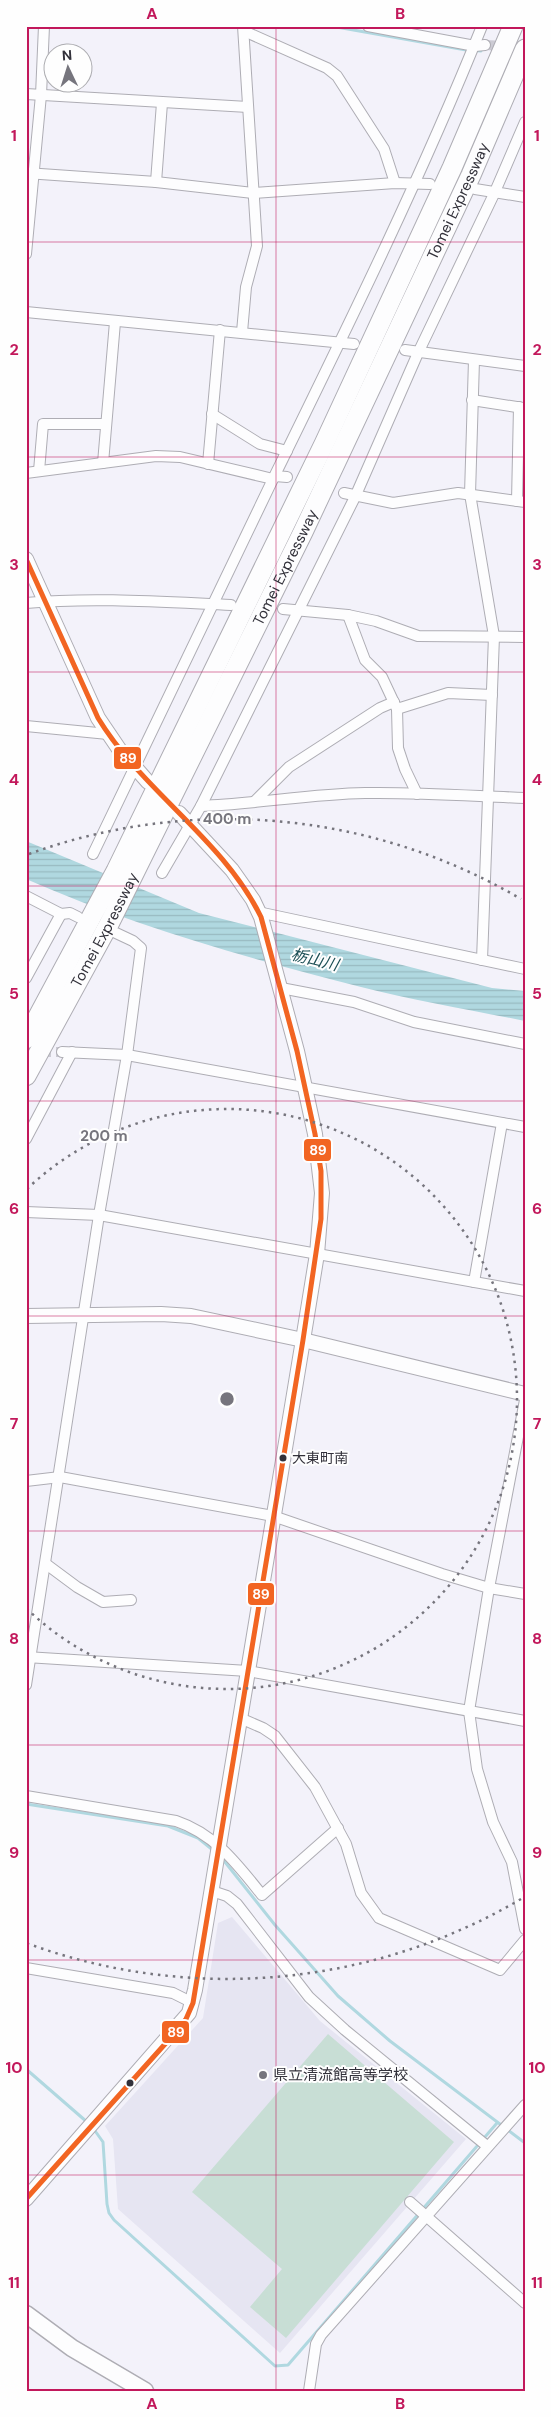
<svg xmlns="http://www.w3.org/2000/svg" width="551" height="2417" viewBox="0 0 551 2417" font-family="'DM Sans','Noto Sans JP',sans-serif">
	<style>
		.built { fill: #e6e5f2 }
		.garden { fill: #c8ded5 }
		.water { fill: url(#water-rules) }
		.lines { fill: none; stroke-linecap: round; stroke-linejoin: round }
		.stream { stroke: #b0d8e0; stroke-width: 3 }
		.minor-tunnel { stroke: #cccbd4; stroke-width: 10; stroke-dasharray: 10 5; stroke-linecap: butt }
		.minor-casing { stroke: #aeadb4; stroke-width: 12 }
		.tertiary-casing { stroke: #aeadb4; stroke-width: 16 }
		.primary-casing { stroke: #aeadb4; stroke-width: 19 }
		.motorway-casing { stroke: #aeadb4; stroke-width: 21 }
		.minor { stroke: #fdfdfe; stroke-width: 10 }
		.tertiary { stroke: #fdfdfe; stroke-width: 14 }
		.primary { stroke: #fdfdfe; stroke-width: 16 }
		.motorway { stroke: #fdfdfe; stroke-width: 19 }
		.bus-1-casing { stroke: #fefefe; stroke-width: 9 }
		.bus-1 { stroke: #f26522; stroke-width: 5 }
		.grid { fill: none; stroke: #c2185b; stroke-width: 1; stroke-opacity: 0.55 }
		.ring { fill: none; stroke: #76757d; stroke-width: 2.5; stroke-dasharray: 2.5 5 }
		.bus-dot { fill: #32313a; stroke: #fefefe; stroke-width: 2 }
		.poi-dot { fill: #76757d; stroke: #fefefe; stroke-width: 2 }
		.labels { text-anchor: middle; stroke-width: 4; stroke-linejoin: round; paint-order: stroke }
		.bus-label { font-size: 14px; fill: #32313a; stroke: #fefefe; text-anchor: start }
		.street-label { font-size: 15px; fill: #32313a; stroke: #fefefe }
		.poi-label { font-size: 15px; fill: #32313a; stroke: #fefefe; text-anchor: start }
		.water-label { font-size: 16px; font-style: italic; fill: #1c4f55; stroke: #fefefe }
		.centre { fill: #76757d; stroke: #fefefe; stroke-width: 2.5 }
		.ring-label { font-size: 15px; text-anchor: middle; font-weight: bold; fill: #76757d; stroke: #fefefe; stroke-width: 4; stroke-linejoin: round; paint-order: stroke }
		.line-badge { stroke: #fefefe; stroke-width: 2 }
		.badge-label { font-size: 14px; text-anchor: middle; font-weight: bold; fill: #fff }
		.neatline { fill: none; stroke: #c2185b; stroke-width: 2 }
		.grid-label { font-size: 16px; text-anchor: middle; font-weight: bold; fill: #c2185b }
	</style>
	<defs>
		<pattern id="water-rules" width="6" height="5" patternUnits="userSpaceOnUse" patternTransform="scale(1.25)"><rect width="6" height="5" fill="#b0d8e0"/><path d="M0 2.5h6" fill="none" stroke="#98bac1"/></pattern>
	</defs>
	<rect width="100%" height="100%" fill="#f3f2fa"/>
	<path class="built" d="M232,1917L320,2021L466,2139L280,2353L118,2209L113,2139L105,2126L203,2018L218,1923Z"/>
	<path class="garden" d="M328,2034L454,2142L286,2338L250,2307L282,2269L192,2192Z"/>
	<path class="water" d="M26,841L199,913L492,988L525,991V1021C471,1010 415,1001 361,987C251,959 130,925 26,879Z"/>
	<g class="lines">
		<g class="stream">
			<path d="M331,26L466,50L481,51"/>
			<path d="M26,1804L168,1826L198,1838L214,1851"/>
			<path d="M221,1857L275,1925L338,1996L390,2041L525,2143"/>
			<path d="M26,2069L87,2122"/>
			<path d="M93,2128L103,2142L107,2204L109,2213L114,2220L275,2366L288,2365L497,2123"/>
		</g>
		<g class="minor-tunnel">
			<path d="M485,45L525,47"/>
			<path d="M26,1052H62"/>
		</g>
		<g class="minor-casing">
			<g id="minor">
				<path d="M368,26L475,46L485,45"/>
				<path d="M244,31L327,68L337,76L384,149L395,183"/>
				<path d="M26,94L248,107"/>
				<path d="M26,173L156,182L253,193L395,183L430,184"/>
				<path d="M156,182L162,103"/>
				<path d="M475,189L525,197"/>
				<path d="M26,254L41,95L44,26"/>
				<path d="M26,312L354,344"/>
				<path d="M242,332L246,287L257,246L243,26"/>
				<path d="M405,350L525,366"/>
				<path d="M474,360L470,494L494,636L482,960"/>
				<path d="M472,400L523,408"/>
				<path d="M212,414L260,444L287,451"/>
				<path d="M103,463L115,322"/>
				<path d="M208,464L220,330"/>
				<path d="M39,471L43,424H106"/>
				<path d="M26,473L156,456L180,457L273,479"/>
				<path d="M275,476L287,477"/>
				<path d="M344,493L393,503L458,493L525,502"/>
				<path d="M517,501L519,407"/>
				<path d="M26,603C94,597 163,602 231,605"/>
				<path d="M283,609L348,615L376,621L418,636L525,637"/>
				<path d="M348,615L365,660L382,677L397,709L398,748L405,769L417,794"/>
				<path d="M397,709L448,693L492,695"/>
				<path d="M26,726L108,734"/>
				<path d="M254,802L289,767L380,708L394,702"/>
				<path d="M201,806C256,804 310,794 365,793C418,792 472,796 525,798"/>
				<path d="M93,854C153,728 213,602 274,477C347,328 420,180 482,26"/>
				<path d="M162,873L201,806L355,497L418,353L494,194L525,122"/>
				<path d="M26,896L61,914L70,913L78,917"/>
				<path d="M258,912L525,969"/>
				<path d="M26,978L61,914"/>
				<path d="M281,988L354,1002L414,1022L525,1044"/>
				<path d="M62,1052L127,1055L525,1127"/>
				<path d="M26,1139L72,1052"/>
				<path d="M26,1212L99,1215L525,1291"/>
				<path d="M474,1282L502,1123"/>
				<path d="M525,1400L489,1588L469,1711L477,1769L493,1822L512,1862L525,1929"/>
				<path d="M26,1481L60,1477L273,1516L442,1574L489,1588L525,1594"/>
				<path d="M46,1564L77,1587L103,1602L131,1600"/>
				<path d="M26,1657L248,1671L525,1721"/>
				<path d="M26,1685L99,1215L127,1055L141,948L133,941L116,933"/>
				<path d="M240,1718L263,1728L275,1736L315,1787L346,1844L361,1893L379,1918L500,1970L525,1940"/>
				<path d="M26,1796L176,1821C215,1834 237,1864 262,1895L338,1828"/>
				<path d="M212,1891L227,1896L237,1904L309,1997L345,2030L487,2146"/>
				<path d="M26,1968L173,1993L193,2003"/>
				<path d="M410,2202L525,2303"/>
				<path d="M309,2391L316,2344L321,2335L525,2105"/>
			</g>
		</g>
		<g class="tertiary-casing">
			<g id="tertiary">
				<path d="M26,559L98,718L119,749L148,782"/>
				<path d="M26,1316L161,1314L191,1316L303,1340L525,1394"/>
				<path d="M26,2199L189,2013L195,1990L303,1340L317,1254L322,1193L315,1134L297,1051L261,917L253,900L232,870L179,813"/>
			</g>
		</g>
		<g class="primary-casing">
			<path id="primary" d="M26,2314L72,2348L145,2391"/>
		</g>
		<g class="motorway-casing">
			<g id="motorway">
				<path d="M26,1039L116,871L324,444L452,168L513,26"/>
				<path id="s1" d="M26,1076L109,924L303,532L471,175L525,49"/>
			</g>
		</g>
		<use href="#minor" class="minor"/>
		<use href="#tertiary" class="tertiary"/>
		<use href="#primary" class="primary"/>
		<use href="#motorway" class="motorway"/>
		<g class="bus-1-casing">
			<path id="bus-1" d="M26,559L98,718C143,792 223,839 261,917L297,1051L315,1134L321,1171V1219L303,1340L193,2003L186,2019L174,2034L26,2199"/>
		</g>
		<use href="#bus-1" class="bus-1"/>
	</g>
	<path class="grid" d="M276,26V2391M26,242H525M26,457H525M26,672H525M26,886H525M26,1101H525M26,1316H525M26,1531H525M26,1745H525M26,1960H525M26,2175H525"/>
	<g class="ring">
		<path d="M27 1189A290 290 0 1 1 27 1609"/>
		<path d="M521 1899A580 580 0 0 1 29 1944M29 854A580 580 0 0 1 521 899"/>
	</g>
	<g class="bus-dot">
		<circle cx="283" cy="1458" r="4.5"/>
		<circle cx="130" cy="2083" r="4.5"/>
	</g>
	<circle class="poi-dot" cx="263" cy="2075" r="5"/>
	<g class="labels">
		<g class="bus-label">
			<text x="292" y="1463">大東町南</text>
		</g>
		<g class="street-label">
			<text dy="5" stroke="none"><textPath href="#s1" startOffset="976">Tomei Expressway</textPath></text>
			<text dy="5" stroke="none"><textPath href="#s1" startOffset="571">Tomei Expressway</textPath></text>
			<text dy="5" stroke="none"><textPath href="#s1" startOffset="166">Tomei Expressway</textPath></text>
		</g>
		<g class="poi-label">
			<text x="273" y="2080">県立清流館高等学校</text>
		</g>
		<g class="water-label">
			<text transform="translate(315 959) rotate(14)" y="6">栃山川</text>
		</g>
	</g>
	<circle cx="227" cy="1399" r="8" class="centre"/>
	<g class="ring-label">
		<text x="227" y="824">400 m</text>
		<text x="104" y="1141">200 m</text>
	</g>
	<g class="line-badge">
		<rect x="113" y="746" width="29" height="24" rx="5" fill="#f26522"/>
		<rect x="303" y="1138" width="29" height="24" rx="5" fill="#f26522"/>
		<rect x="247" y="1582" width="28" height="24" rx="5" fill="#f26522"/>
		<rect x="161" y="2020" width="29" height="24" rx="5" fill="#f26522"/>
	</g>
	<g class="badge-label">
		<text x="128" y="763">89</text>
		<text x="318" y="1155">89</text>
		<text x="261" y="1599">89</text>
		<text x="176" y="2037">89</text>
	</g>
	<rect width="551" height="2417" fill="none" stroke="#fefefe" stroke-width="55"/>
	<g transform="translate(68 68) rotate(356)"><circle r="24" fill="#fefefe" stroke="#acacb0"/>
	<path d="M0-4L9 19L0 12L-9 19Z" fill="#76757d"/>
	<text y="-8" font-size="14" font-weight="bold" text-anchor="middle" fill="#32313a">N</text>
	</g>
	<rect x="28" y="28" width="496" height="2362" class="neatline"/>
	<g class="grid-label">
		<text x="152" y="19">A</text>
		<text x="400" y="19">B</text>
		<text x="14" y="141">1</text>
		<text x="537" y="141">1</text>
		<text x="14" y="355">2</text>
		<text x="537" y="355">2</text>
		<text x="14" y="570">3</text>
		<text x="537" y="570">3</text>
		<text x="14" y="785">4</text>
		<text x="537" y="785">4</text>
		<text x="14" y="999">5</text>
		<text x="537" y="999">5</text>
		<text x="14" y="1214">6</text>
		<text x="537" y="1214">6</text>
		<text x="14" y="1429">7</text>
		<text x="537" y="1429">7</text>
		<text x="14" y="1644">8</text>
		<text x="537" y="1644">8</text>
		<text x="14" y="1858">9</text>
		<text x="537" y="1858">9</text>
		<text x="14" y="2073">10</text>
		<text x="537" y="2073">10</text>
		<text x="14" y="2288">11</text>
		<text x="537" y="2288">11</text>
		<text x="152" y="2409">A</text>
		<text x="400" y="2409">B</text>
	</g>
</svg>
